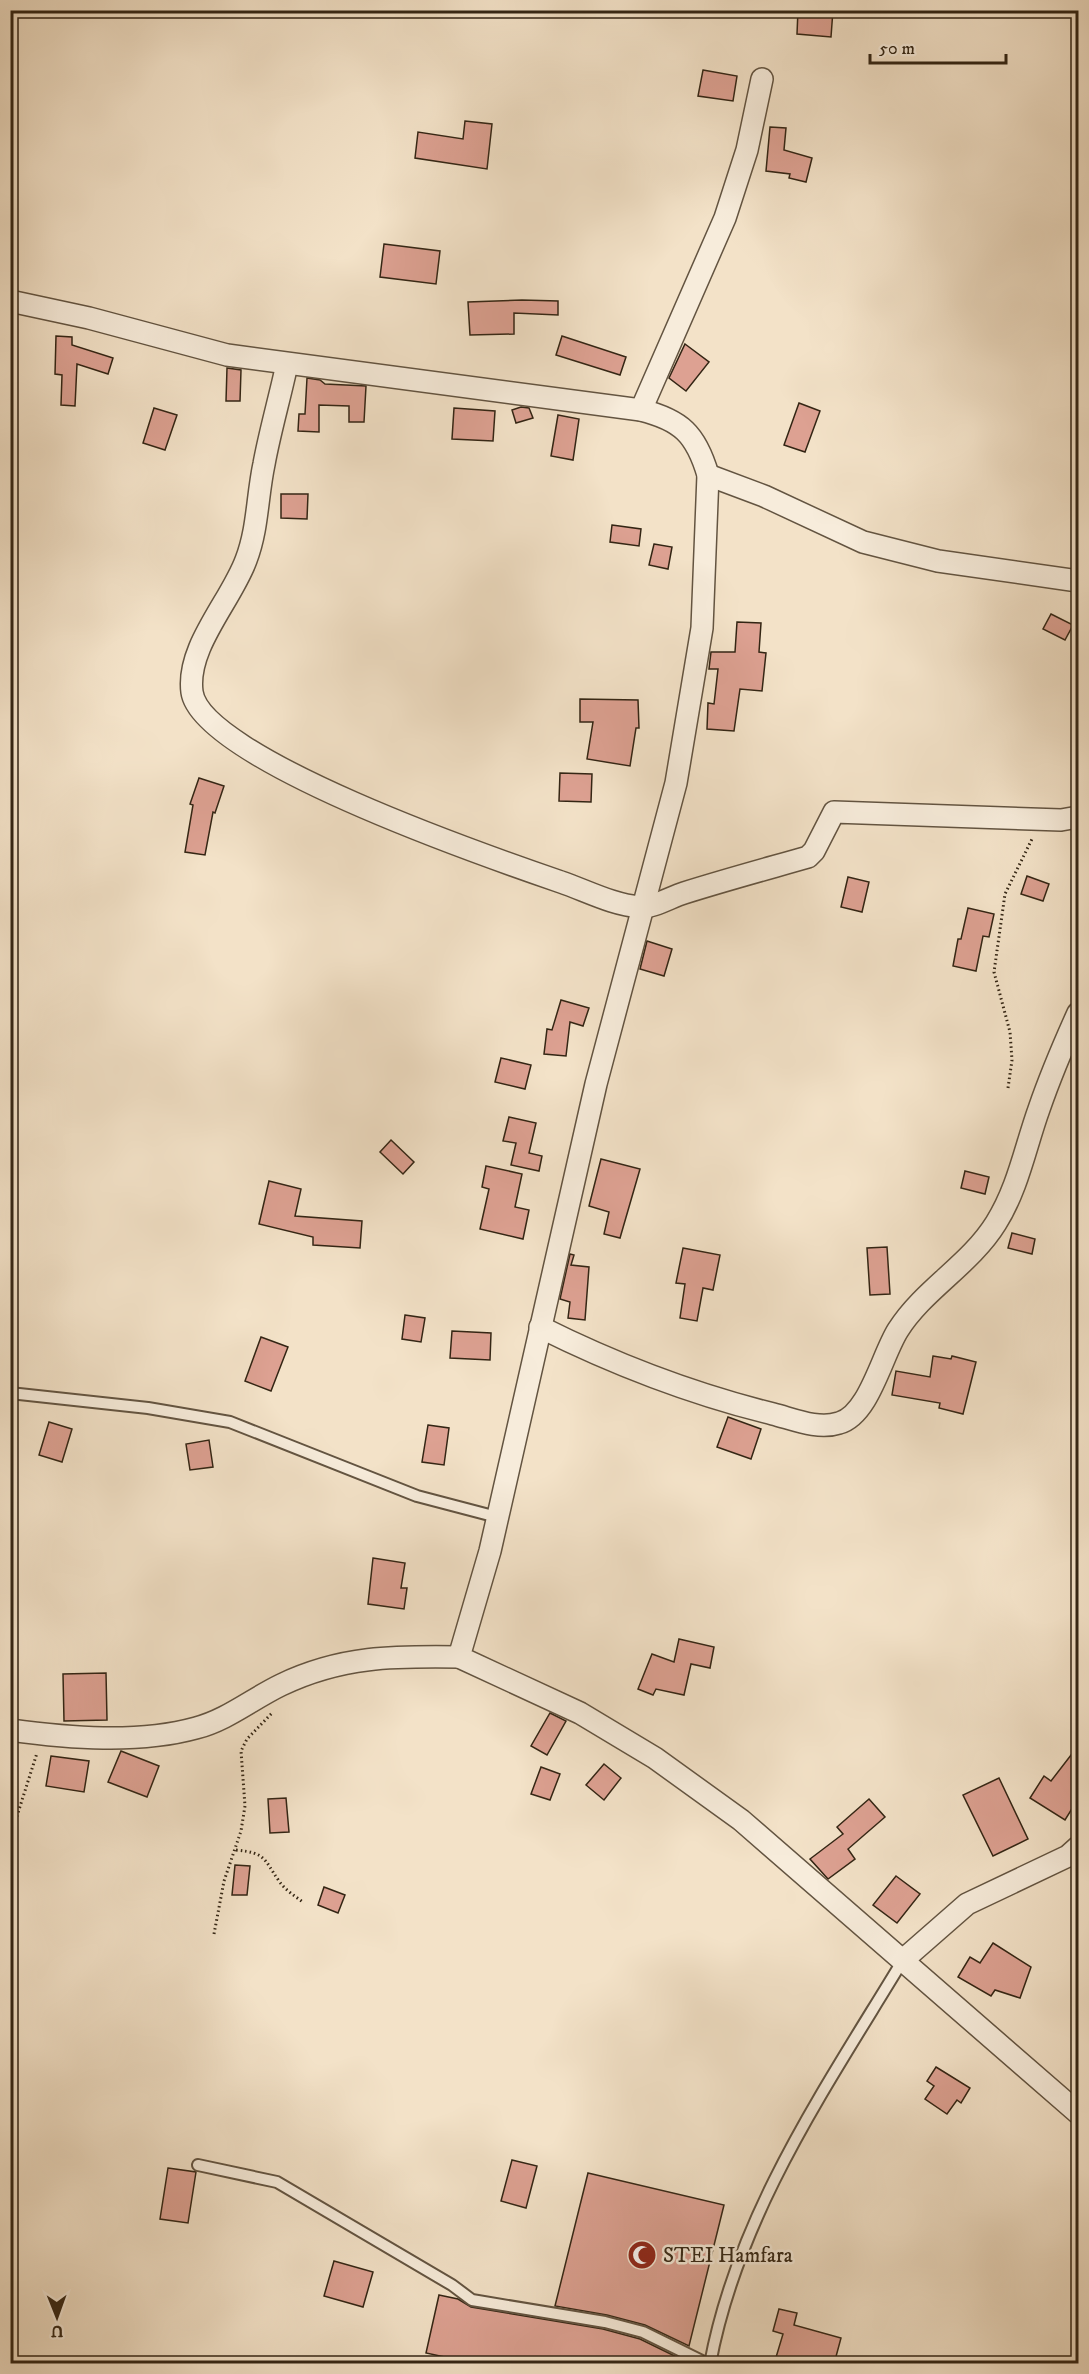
<svg xmlns="http://www.w3.org/2000/svg" width="1089" height="2374" viewBox="0 0 1089 2374" font-family="'IM FELL DW Pica',serif">
	<style>
		.building { fill: #dda192; stroke: #332514; stroke-width: 1.5 }
		.lines { fill: none; stroke-linecap: round; stroke-linejoin: round }
		.lane-casing { stroke: #635441; stroke-width: 14 }
		.street-casing { stroke: #635441; stroke-width: 24 }
		.path { stroke: #332514; stroke-width: 3; stroke-dasharray: 1.5 3; stroke-linecap: butt }
		.lane { stroke: #f7ecdb; stroke-width: 10 }
		.street { stroke: #f7ecdb; stroke-width: 21 }
		.labels { text-anchor: middle; stroke-width: 5; stroke-linejoin: round; paint-order: stroke }
		.poi-label { font-size: 21px; fill: #332514; stroke: #f7ecdb; text-anchor: start }
	</style>
	<rect width="100%" height="100%" fill="#f3e2c8"/>
	<filter id="stains"><feTurbulence type="fractalNoise" baseFrequency=".00333" numOctaves="4"/><feColorMatrix values="0 0 0 0 .2 0 0 0 0 .09 0 0 0 0 .02 0 0 0 .5 -.17"/></filter>
	<radialGradient id="worn" r=".72"><stop offset=".6" stop-color="#630" stop-opacity="0"/><stop offset="1" stop-color="#630" stop-opacity=".3"/></radialGradient>
	<g class="building">
		<path d="M798,10H833L831,37L797,34Z"/>
		<path d="M703,70L737,76L733,101L698,96Z"/>
		<path d="M465,121L492,124L487,169L415,158L418,132L463,139Z"/>
		<path d="M770,127L786,128L784,150L812,158L806,182L789,178L790,174L766,171Z"/>
		<path d="M384,244L440,251L436,284L380,277Z"/>
		<path d="M522,300L558,301V315L514,313V334L470,335L468,302Z"/>
		<path d="M56,336L72,337V345L113,358L108,374L77,364L75,406L61,405L62,375L55,374Z"/>
		<path d="M562,336L626,357L620,375L556,355Z"/>
		<path d="M685,344L709,362L686,391L669,378Z"/>
		<path d="M227,368L241,370L240,401H226Z"/>
		<path d="M307,378L320,380L325,384L366,386L364,422H349V406L319,405V432L298,431L299,414H305Z"/>
		<path d="M799,403L820,411L805,452L784,445Z"/>
		<path d="M521,407L529,408L533,418L516,423L512,410Z"/>
		<path d="M154,408L177,415L165,450L143,443Z"/>
		<path d="M454,408L495,411L493,441L452,439Z"/>
		<path d="M558,415L579,419L573,460L551,456Z"/>
		<path d="M281,494H308L307,519L281,518Z"/>
		<path d="M612,525L641,529L639,546L610,542Z"/>
		<path d="M654,544L672,547L668,569L649,565Z"/>
		<path d="M1051,614L1073,625L1065,640L1043,629Z"/>
		<path d="M737,622L761,623L759,652L766,653L762,691L740,689L734,731L707,729L708,703L714,704L718,669H709L711,652H735Z"/>
		<path d="M580,699L638,700L639,728H636L630,766L587,759L593,722H580Z"/>
		<path d="M560,773L592,774L591,802L559,801Z"/>
		<path d="M199,778L224,786L215,813L213,812L205,855L185,852L193,805L190,804Z"/>
		<path d="M1027,876L1049,884L1043,901L1021,894Z"/>
		<path d="M848,877L869,882L862,912L841,907Z"/>
		<path d="M968,908L994,914L989,937L983,936L976,971L953,966L958,939H961Z"/>
		<path d="M647,941L672,949L664,976L640,969Z"/>
		<path d="M561,1000L589,1008L583,1026L570,1022L566,1056L544,1054L547,1029L552,1030Z"/>
		<path d="M501,1058L531,1065L525,1089L495,1082Z"/>
		<path d="M509,1117L536,1123L529,1153L542,1156L539,1171L511,1165L516,1143L503,1141Z"/>
		<path d="M391,1140L414,1162L403,1174L380,1152Z"/>
		<path d="M601,1159L640,1169L620,1238L604,1234L609,1212L589,1206Z"/>
		<path d="M486,1166L522,1174L515,1207L529,1210L523,1239L480,1229L489,1189L482,1187Z"/>
		<path d="M965,1171L989,1177L985,1194L961,1188Z"/>
		<path d="M269,1181L301,1189L295,1216L362,1221L360,1248L313,1245V1237L259,1224Z"/>
		<path d="M1012,1233L1035,1239L1032,1254L1008,1248Z"/>
		<path d="M887,1247L890,1294L870,1295L867,1248Z"/>
		<path d="M683,1248L720,1255L713,1290L703,1288L697,1321L680,1318L685,1284L676,1283Z"/>
		<path d="M570,1254L574,1255L571,1265L589,1267L585,1320L568,1318L570,1302L560,1299Z"/>
		<path d="M405,1315L425,1318L421,1342L402,1339Z"/>
		<path d="M452,1331L491,1333L490,1360L450,1358Z"/>
		<path d="M261,1337L288,1347L271,1391L245,1381Z"/>
		<path d="M933,1356L951,1359L952,1356L976,1362L963,1414L939,1408L940,1403L892,1395L896,1371L930,1377Z"/>
		<path d="M728,1417L761,1429L751,1459L717,1447Z"/>
		<path d="M49,1422L72,1429L62,1462L39,1455Z"/>
		<path d="M428,1425L449,1428L444,1465L422,1462Z"/>
		<path d="M209,1440L213,1467L190,1470L186,1444Z"/>
		<path d="M373,1558L405,1563L401,1588H407L404,1609L368,1604Z"/>
		<path d="M679,1639L714,1647L710,1668L691,1664L684,1695L656,1689L653,1695L638,1689L652,1654L674,1662Z"/>
		<path d="M106,1673L107,1720L64,1721L63,1674Z"/>
		<path d="M550,1713L566,1721L547,1755L531,1746Z"/>
		<path d="M1078,1746V1799L1065,1820L1030,1798L1044,1776L1051,1781Z"/>
		<path d="M121,1751L159,1766L147,1797L108,1782Z"/>
		<path d="M51,1756L89,1761L84,1792L46,1786Z"/>
		<path d="M604,1764L621,1778L604,1800L586,1785Z"/>
		<path d="M541,1767L560,1774L550,1800L531,1794Z"/>
		<path d="M999,1778L1028,1839L993,1856L963,1795Z"/>
		<path d="M286,1798L289,1832L270,1833L268,1799Z"/>
		<path d="M869,1799L885,1817L848,1849L855,1859L828,1879L810,1859L843,1834L837,1827Z"/>
		<path d="M235,1865L250,1866L247,1895H232Z"/>
		<path d="M896,1876L920,1894L897,1923L873,1905Z"/>
		<path d="M324,1887L345,1895L338,1913L318,1905Z"/>
		<path d="M993,1943L1031,1967L1020,1998L995,1990L991,1996L958,1977L970,1957L980,1963Z"/>
		<path d="M936,2067L970,2088L961,2103L957,2100L947,2114L925,2099L934,2086L927,2081Z"/>
		<path d="M512,2160L537,2166L526,2208L501,2201Z"/>
		<path d="M168,2168L196,2172L188,2223L160,2219Z"/>
		<path d="M588,2173L724,2205L689,2346L645,2325L607,2315L555,2306Z"/>
		<path d="M334,2261L373,2272L363,2307L324,2296Z"/>
		<path d="M439,2295L458,2299L471,2307L603,2329L640,2339L685,2361V2364H477L426,2353Z"/>
		<path d="M779,2309L797,2313L794,2325L841,2338L834,2364H820L798,2357L797,2364H774L783,2334L773,2331Z"/>
	</g>
	<g class="lines">
		<g class="lane-casing">
			<g id="lane">
				<path d="M10,1393L148,1408L230,1422L417,1496L497,1517"/>
				<path d="M198,2165L277,2182L452,2285L472,2300L605,2322L643,2332L708,2364"/>
				<path d="M710,2364C738,2214 825,2089 903,1960"/>
			</g>
		</g>
		<g class="street-casing">
			<g id="street">
				<path d="M10,301L89,318L227,355L641,410C681,420 696,434 708,475L702,628L676,783L596,1084L490,1551L459,1657L580,1713L655,1758L741,1820L1078,2113"/>
				<path d="M287,364C280,397 270,431 264,464C257,497 258,529 246,560C231,601 186,647 192,692C201,759 497,860 561,882C587,891 613,905 640,907C653,908 671,897 684,893C725,880 766,869 808,857L814,851L834,812L1061,820L1078,817"/>
				<path d="M641,410L725,218L747,150L762,79"/>
				<path d="M708,475L764,496L863,542L938,561L1078,581"/>
				<path d="M540,1327C614,1364 692,1394 773,1414C793,1419 818,1430 839,1423C869,1415 882,1355 898,1330C924,1289 970,1265 996,1223C1018,1188 1025,1148 1039,1109C1050,1077 1064,1044 1078,1013"/>
				<path d="M10,1730C69,1738 138,1744 196,1728C227,1720 252,1699 281,1685C341,1656 394,1656 459,1657"/>
				<path d="M903,1960L967,1904L1068,1856L1078,1847"/>
			</g>
		</g>
		<g class="path">
			<path d="M1008,1088L1012,1060L1010,1032L994,972L1005,894L1032,839"/>
			<path d="M10,1838L37,1753"/>
			<path d="M236,1850C266,1853 263,1858 279,1881C285,1890 295,1896 304,1903"/>
			<path d="M214,1934L224,1881L241,1831L245,1806L241,1751L247,1739L273,1712"/>
		</g>
		<use href="#lane" class="lane"/>
		<use href="#street" class="street"/>
	</g>
	<defs>
		<g id="mosque-disc" transform="scale(1.5)"><circle r="9.5" fill="#8f2418" stroke="#f7ecdb"/><path d="M3.5-4.9A6 6 0 1 0 3.5 4.9A5 5 0 1 1 3.5-4.9Z" fill="#fff"/></g>
	</defs>
	<g fill-rule="evenodd">
		<use href="#mosque-disc" x="642" y="2255"/>
	</g>
	<g class="labels">
		<g class="poi-label">
			<text x="663" y="2262">STEI Hamfara</text>
		</g>
	</g>
	<rect width="1089" height="2374" fill="none" stroke="#f3e2c8" stroke-width="36"/>
	<rect x="12" y="12" width="1065" height="2350" fill="none" stroke="#332514" stroke-width="3"/>
	<rect x="18" y="18" width="1053" height="2338" fill="none" stroke="#332514" stroke-width="1.5"/>
	<g transform="translate(57 2317) rotate(179)" stroke="#f7ecdb" stroke-width="4.5" paint-order="stroke">
	<path d="M0-4.5L10 22L0 15L-10 22Z" fill="#332514"/>
	<text y="-9" font-size="16" font-weight="bold" text-anchor="middle" fill="#332514">U</text>
	</g>
	<path d="M870 54v9h136v-9" fill="none" stroke="#332514" stroke-width="3"/>
	<text x="879" y="54" font-size="18" fill="#332514" stroke="#f7ecdb" stroke-width="4.5" paint-order="stroke">50 m</text>
	<rect width="100%" height="100%" filter="url(#stains)"/>
	<rect width="100%" height="100%" fill="url(#worn)"/>
</svg>
